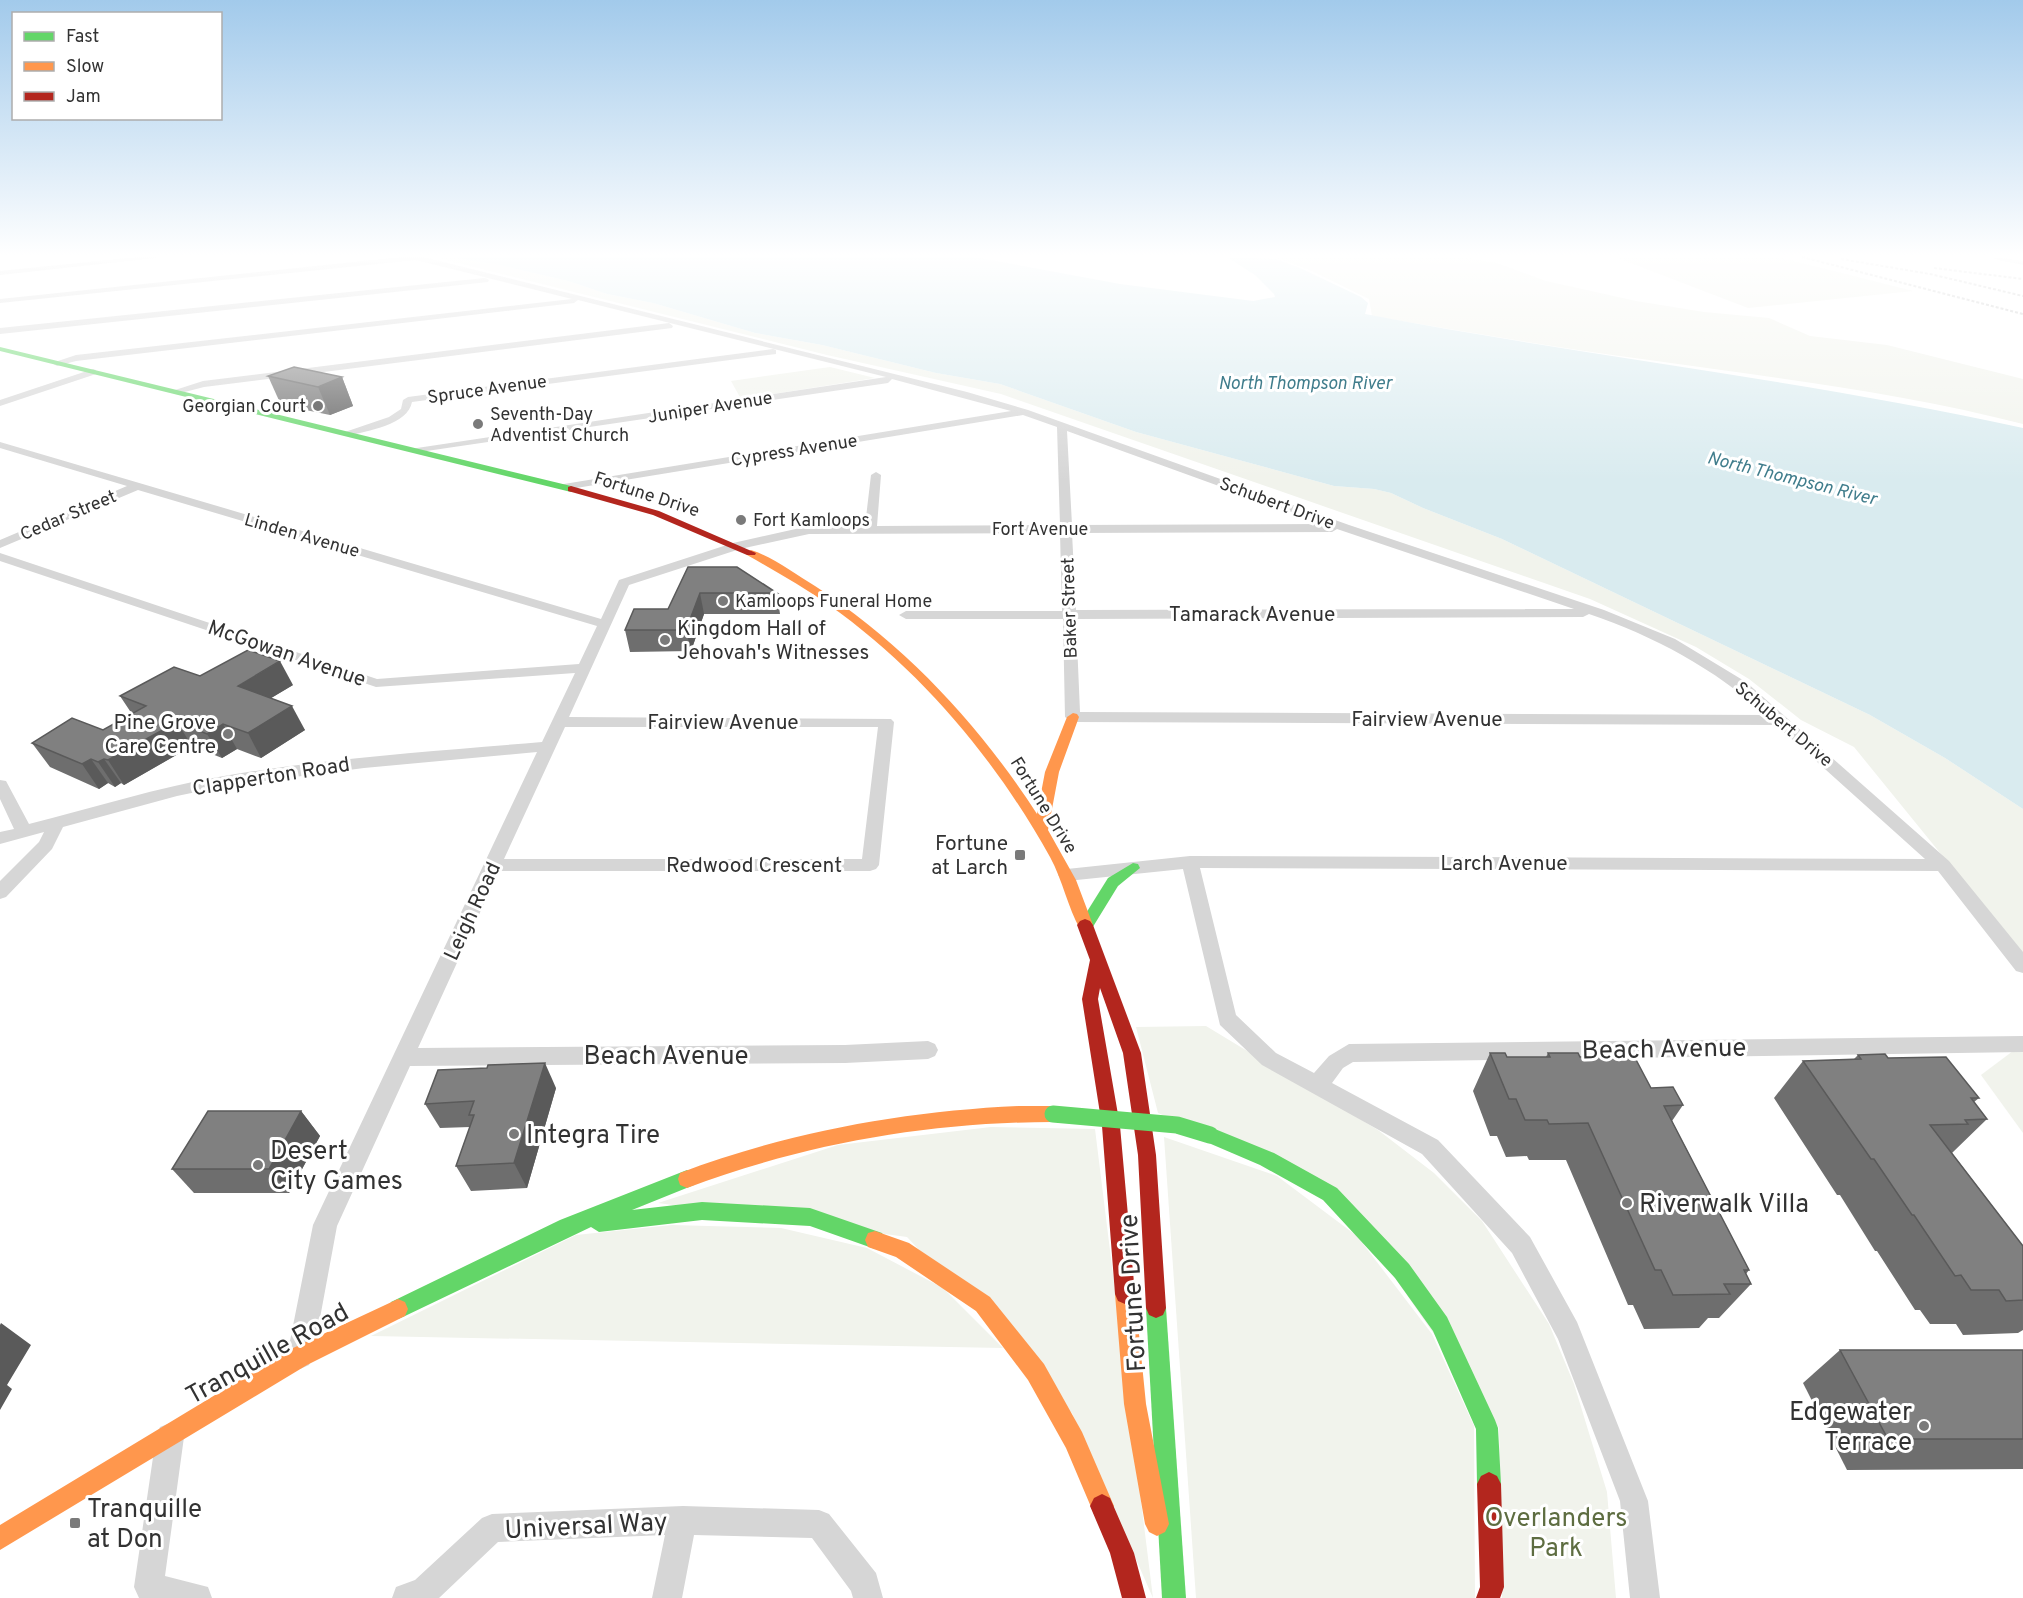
<svg xmlns="http://www.w3.org/2000/svg" width="2023" height="1598" viewBox="0 0 2023 1598" font-family="Overpass,sans-serif">
	<style>
		.green { fill: #f1f3ec }
		.water { fill: #d9ebef }
		.lines { fill: none; stroke-linecap: round; stroke-linejoin: round }
		.street { fill: #d6d6d6; fill-rule: evenodd }
		.fast { fill: #63d668; fill-rule: evenodd }
		.slow { fill: #ff974d; fill-rule: evenodd }
		.jam { fill: #b3261e; fill-rule: evenodd }
		.rail { stroke: #bebebe; stroke-width: 2; stroke-dasharray: 3 2; stroke-linecap: butt }
		.fast-bridge { stroke: #63d668; stroke-width: 17 }
		.wall { fill: #6e6e6e }
		.shaded-wall { fill: #5a5a5a }
		.building { fill: #808080; stroke: #5a5a5a; stroke-width: 1.5 }
		.poi-dot { fill: #7a7a7a; stroke: #fff; stroke-width: 2 }
		.labels { text-anchor: middle; stroke-width: 6; stroke-linejoin: round; paint-order: stroke }
		.far-water-label { font-size: 18px; font-style: italic; fill: #407d8c; stroke: #fff }
		.far-street-label { font-size: 18px; fill: #323232; stroke: #fff }
		.far-poi-label { font-size: 18px; fill: #323232; stroke: #fff; text-anchor: start }
		.street-label { font-size: 21px; fill: #323232; stroke: #fff }
		.poi-label { font-size: 21px; fill: #323232; stroke: #fff; text-anchor: end }
		.near-street-label { font-size: 26px; fill: #323232; stroke: #fff }
		.near-poi-label { font-size: 26px; fill: #323232; stroke: #fff; text-anchor: start }
		.near-park-label { font-size: 26px; fill: #5e6d41; stroke: #fff }
	</style>
	<rect width="100%" height="100%" fill="#fff"/>
	<g class="green">
		<path d="M434,257H451L504,266L568,281L607,294L653,303L755,333L822,345L936,373L1000,384L1136,432L1334,486L1374,489L1391,493L1423,508L1502,539L1870,715L1945,758L2023,809V955L1854,747L1801,720L1749,679L1696,647L1590,599L1001,394L827,355Z"/>
		<path d="M1274,257H1460L1497,263L1546,281L1636,301L1704,312L1769,318L1810,336L1887,345L2023,379V424C1900,392 1768,377 1642,359C1552,347 1462,331 1372,316L1369,299L1312,271Z"/>
		<path d="M1615,257H1778L1913,291L1748,308Z"/>
		<path d="M830,367L875,378L741,399L731,381Z"/>
		<path d="M1206,1026L1378,1130L1434,1173L1482,1221L1549,1324L1574,1384L1607,1492L1616,1598H1502L1499,1428L1332,1187L1158,1113L1136,1027Z"/>
		<path d="M2023,1050V1133L1981,1075L2013,1051Z"/>
		<path d="M991,1127L1095,1129L1153,1598L1072,1413L907,1237L658,1203L838,1145Z"/>
		<path d="M1164,1137L1277,1176L1357,1236L1432,1334L1474,1426L1475,1598H1196Z"/>
		<path d="M672,1225L781,1228L867,1248L943,1288L1003,1348L371,1336L576,1235Z"/>
	</g>
	<path class="water" d="M451,257H975L1120,284L1253,301L1275,297L1274,294L1255,275L1227,257L1276,259L1300,268L1361,297L1368,303L1365,314C1583,356 1805,380 2023,428V809L1945,758L1870,715L1502,539L1423,508L1391,493L1374,489L1334,486L1136,432L1000,384L936,373L822,345L755,333L653,303L607,294L568,281L504,266Z"/>
	<g class="lines">
		<g class="street">
			<path d="M137,257H165L0,275V271Z"/>
			<path d="M401,257H423L967,392L1028,410L1349,525L1604,610L1675,639L1746,682L1949,861L2023,952V973L2016,971L1938,871L1200,868L1236,1015L1276,1053L1314,1073L1329,1056L1349,1044L2023,1036V1052L1353,1062L1343,1068L1332,1083L1438,1140L1530,1237L1577,1322L1648,1501L1660,1598H1630L1620,1501L1558,1339L1512,1253L1422,1154L1262,1065L1220,1025L1183,869L1067,881L1061,879L1058,875L1061,871L1067,869L1190,856L1925,859L1776,725L1073,722L1065,717L1063,619H906L899,615L906,611H1062L1060,533L809,534L740,549L629,585L569,717L891,719L894,722L879,865L876,869L870,871H499L418,1048L845,1045L928,1041L935,1044L938,1050L935,1056L928,1059L845,1063L410,1066L337,1226L313,1356L309,1365L300,1369L291,1365L287,1356L313,1225L537,752L364,768L225,786L177,796L63,827L52,849L6,897L0,899V881L39,842L44,832L0,844V832L14,829L0,799V780L6,781L29,824C93,808 158,787 224,776C329,758 436,751 542,742L575,673L376,687L0,561V553L377,679L579,664L597,626L138,490L0,548V540L127,486L0,448V442L601,619L619,580L733,543L809,526H865L871,475L876,472L881,475L877,526L1060,525L1057,427L1023,415L564,490L558,487L564,484L1011,411L892,379L888,383L413,453V449L417,448L886,377L578,300L574,303L76,361L57,366L52,363L76,355L572,299L416,260L0,303V299ZM1067,431L1324,524L1072,525ZM1337,529L1574,609L1076,610L1072,533L1332,532ZM1589,614C1654,636 1715,669 1766,715L1080,712L1076,619L1583,617ZM565,727H878L862,859H504Z"/>
			<path d="M1994,257L2023,261V265L1994,259Z"/>
			<path d="M485,278L489,280L488,282L0,334V328Z"/>
			<path d="M669,323L673,326L672,328L204,387L177,394L172,391L203,381Z"/>
			<path d="M773,349L776,350V354L412,402C408,425 367,431 347,436L342,433L389,417L401,409L403,400L408,397Z"/>
			<path d="M93,369L96,370V374L0,406V400Z"/>
			<path d="M170,1423L180,1427L184,1437L165,1576L208,1587L212,1598H139L134,1587L156,1437L160,1427Z"/>
			<path d="M683,1506L819,1510L829,1514L876,1573L883,1598H853L851,1591L812,1538L694,1535L682,1598H652L665,1535L498,1542L439,1598H392L396,1587L415,1580L482,1518L492,1514Z"/>
		</g>
		<g class="fast">
			<path d="M0,347L571,486L576,489L571,492L0,351Z"/>
			<path d="M1133,863L1138,864L1140,868L1118,886L1091,930H1081L1078,926L1108,878Z"/>
			<path d="M1210,1127L1274,1153L1337,1188L1409,1264L1447,1317L1495,1420L1498,1428L1501,1484L1497,1492L1489,1496L1481,1492L1477,1484L1476,1429L1433,1331L1395,1278L1323,1200L1260,1165L1204,1141L1201,1135L1204,1129Z"/>
			<path d="M687,1170L694,1173L696,1179L694,1185L632,1210L702,1202L810,1208L882,1233L885,1240L882,1247L875,1249L810,1226L702,1220L599,1232L591,1227L405,1316L398,1319L391,1316L388,1309L391,1302L560,1220Z"/>
			<path d="M1156,1298L1163,1301L1166,1308L1186,1598H1162L1146,1308L1149,1301Z"/>
		</g>
		<g class="slow">
			<path d="M751,550C773,557 795,574 815,586C905,645 978,723 1037,814L1045,772L1067,717L1073,713L1077,714L1079,717L1059,772L1048,830L1076,880L1093,925L1090,929H1080C1068,908 1063,881 1050,857C996,760 921,670 829,605C803,587 775,571 747,555L746,553Z"/>
			<path d="M1020,1106H1053L1059,1109L1062,1114L1059,1119L1053,1122C930,1122 803,1144 687,1188L680,1185L678,1179L680,1173C788,1132 906,1111 1020,1106Z"/>
			<path d="M875,1231L909,1243L990,1297L1044,1364L1082,1432L1114,1506L1110,1514L1102,1518L1094,1514L1066,1448L1028,1380L976,1311L896,1257L868,1247L865,1240L868,1233Z"/>
			<path d="M1125,1284L1132,1287L1135,1294L1146,1404L1169,1524L1165,1532L1157,1536L1149,1532L1145,1524L1124,1404L1115,1294L1118,1287Z"/>
			<path d="M398,1299L405,1302L408,1309L405,1316L307,1365L0,1550V1525L291,1349Z"/>
		</g>
		<g class="jam">
			<path d="M571,486L659,511L756,553L755,555H747L653,515L568,491V487Z"/>
			<path d="M1085,919L1090,921L1093,925L1141,1053L1156,1155L1166,1308L1163,1315L1156,1318L1149,1315L1146,1308L1138,1155L1123,1053L1100,988L1098,999L1120,1126L1135,1294L1132,1301L1125,1304L1118,1301L1115,1294L1102,1126L1082,999L1090,960L1077,925L1080,921Z"/>
			<path d="M1489,1472L1497,1476L1501,1484L1504,1587L1500,1598H1476L1480,1587L1477,1484L1481,1476Z"/>
			<path d="M1102,1494L1110,1498L1134,1553L1146,1598H1122L1110,1553L1090,1506L1094,1498Z"/>
		</g>
		<g class="rail">
			<path d="M1802,257L2023,314"/>
			<path d="M1841,259L1930,274L2023,296"/>
			<path d="M1934,268L2023,279"/>
		</g>
		<path class="fast-bridge" d="M1053,1114L1177,1125L1210,1135"/>
	</g>
	<g class="wall">
		<path d="M268,376L342,377L353,406L330,415L281,405Z"/>
		<path d="M688,567L777,593L780,614H704L691,651L630,652L625,630L668,609Z"/>
		<path d="M293,685L271,698L305,730L261,758L237,749L222,758L192,746L124,785L121,783L115,787L108,783L99,789L50,767L32,743L103,730L132,714L120,696Z"/>
		<path d="M1490,1053L1507,1057H1546L1548,1053L1580,1057L1651,1088L1683,1105L1672,1121L1749,1270L1746,1274L1751,1284L1719,1318H1708L1699,1328L1644,1329L1633,1305H1628L1566,1160H1529L1527,1156L1506,1157L1497,1136H1490L1473,1091Z"/>
		<path d="M1858,1055L1888,1058L1979,1098L1974,1102L1987,1119L1952,1153L2023,1246V1330L2018,1333L1963,1335L1956,1324H1930L1920,1310H1915L1877,1251H1875L1840,1195H1837L1774,1098L1803,1061L1854,1059Z"/>
		<path d="M556,1088L527,1188L471,1191L456,1166L470,1127L440,1128L425,1104Z"/>
		<path d="M301,1111L320,1136L289,1193H194L172,1169Z"/>
		<path d="M1840,1350H2023V1469L1847,1470L1803,1383Z"/>
	</g>
	<g class="shaded-wall">
		<path d="M342,377L353,406L330,415L318,387Z"/>
		<path d="M700,593L704,614L691,651L686,630Z"/>
		<path d="M280,661L293,685L251,710L238,686Z"/>
		<path d="M292,706L305,730L261,758L248,733Z"/>
		<path d="M177,722L192,746L124,785L108,760Z"/>
		<path d="M223,724L237,749L222,758L207,734Z"/>
		<path d="M91,759L108,783L99,789L82,764Z"/>
		<path d="M104,759L121,783L115,787L98,762Z"/>
		<path d="M545,1063L556,1088L527,1188L514,1163Z"/>
		<path d="M301,1111L320,1136L289,1193L269,1169Z"/>
		<path d="M1,1323L31,1345L7,1385L12,1389L0,1410V1325Z"/>
	</g>
	<g class="building">
		<path d="M294,367L342,377L318,387L268,376Z"/>
		<path d="M688,567H737L777,593H700L686,630H625L634,609H668Z"/>
		<path d="M248,650L280,661L238,686L292,706L248,733L223,724L207,734L177,722L108,760L104,759L98,762L91,759L82,764L32,743L72,718L103,730L146,706L120,696L174,667L200,676Z"/>
		<path d="M1490,1053H1505L1507,1057H1550L1548,1053H1578L1580,1057L1634,1056L1651,1088L1673,1087L1683,1105L1664,1106L1749,1270H1744L1751,1284H1724L1730,1294L1673,1295L1661,1270H1655L1588,1123L1549,1124L1547,1120H1525L1516,1099H1509Z"/>
		<path d="M1885,1054L1888,1058L1946,1057L1979,1098H1971L1987,1119L1965,1120L1968,1124L1930,1125L2023,1246V1300L2006,1301L1999,1290H1971L1961,1275L1955,1276L1914,1215H1912L1874,1159H1871L1803,1061L1861,1059L1858,1055Z"/>
		<path d="M545,1063L514,1163L456,1166L474,1115H469L474,1101L425,1104L438,1070L487,1068L488,1065Z"/>
		<path d="M208,1111H301L269,1169H172Z"/>
		<path d="M1840,1350H2023V1439H1888Z"/>
	</g>
	<linearGradient id="sky" x2="0" y2="1"><stop stop-color="#a2caeb"/><stop offset="0.53" stop-color="#fff"/><stop offset="1" stop-color="#fff" stop-opacity="0"/></linearGradient>
	<rect width="2023" height="481" fill="url(#sky)"/>
	<g class="poi-dot">
		<circle cx="318" cy="406" r="6"/>
		<circle cx="478" cy="424" r="6"/>
		<circle cx="741" cy="520" r="6"/>
		<circle cx="723" cy="601" r="6"/>
		<circle cx="665" cy="640" r="6"/>
		<circle cx="228" cy="734" r="6"/>
		<rect x="1014" y="849" width="12" height="12" rx="3"/>
		<circle cx="514" cy="1134" r="6"/>
		<circle cx="258" cy="1165" r="6"/>
		<circle cx="1627" cy="1203" r="6"/>
		<circle cx="1924" cy="1426" r="6"/>
		<rect x="69" y="1517" width="12" height="12" rx="3"/>
	</g>
	<g class="labels">
		<g class="far-water-label">
			<text x="1305" y="389">North Thompson River</text>
			<text transform="translate(1792 478) rotate(14)" y="6">North Thompson River</text>
		</g>
		<g class="far-street-label">
			<text transform="translate(487 389) rotate(-8)" y="6">Spruce Avenue</text>
			<text transform="translate(710 407) rotate(-9)" y="6">Juniper Avenue</text>
			<text transform="translate(794 450) rotate(-9)" y="6">Cypress Avenue</text>
			<text transform="translate(647 494) rotate(18)" y="6">Fortune Drive</text>
			<text transform="translate(1277 503) rotate(20)" y="6">Schubert Drive</text>
			<text transform="translate(68 515) rotate(-23)" y="6">Cedar Street</text>
			<text x="1040" y="535">Fort Avenue</text>
			<text transform="translate(302 535) rotate(16)" y="6">Linden Avenue</text>
			<text transform="translate(1069 608) rotate(-92)" y="6">Baker Street</text>
			<text transform="translate(1784 724) rotate(40)" y="6">Schubert Drive</text>
			<text transform="translate(1044 805) rotate(58)" y="6">Fortune Drive</text>
		</g>
		<g class="far-poi-label">
			<text x="306" y="412" text-anchor="end">Georgian Court</text>
			<text x="490" y="420">Seventh-Day<tspan x="490" dy="21">Adventist Church</tspan></text>
			<text x="753" y="526">Fort Kamloops</text>
			<text x="735" y="607">Kamloops Funeral Home</text>
		</g>
		<g class="street-label">
			<text x="1252" y="621">Tamarack Avenue</text>
			<text transform="translate(287 653) rotate(19)" y="7">McGowan Avenue</text>
			<text x="1427" y="726">Fairview Avenue</text>
			<text x="723" y="729">Fairview Avenue</text>
			<text transform="translate(271 776) rotate(-9)" y="7">Clapperton Road</text>
			<text x="1504" y="870">Larch Avenue</text>
			<text x="754" y="872">Redwood Crescent</text>
			<text transform="translate(472 911) rotate(-65)" y="7">Leigh Road</text>
		</g>
		<g class="poi-label">
			<text x="677" y="635" text-anchor="start">Kingdom Hall of<tspan x="677" dy="24">Jehovah's Witnesses</tspan></text>
			<text x="216" y="729">Pine Grove<tspan x="216" dy="24">Care Centre</tspan></text>
			<text x="1008" y="850">Fortune<tspan x="1008" dy="24">at Larch</tspan></text>
		</g>
		<g class="near-street-label">
			<text transform="translate(1664 1048) rotate(-1)" y="9">Beach Avenue</text>
			<text x="666" y="1064">Beach Avenue</text>
			<text transform="translate(1132 1293) rotate(-93)" y="9">Fortune Drive</text>
			<text transform="translate(267 1353) rotate(-29)" y="9">Tranquille Road</text>
			<text transform="translate(586 1525) rotate(-3)" y="9">Universal Way</text>
		</g>
		<g class="near-poi-label">
			<text x="526" y="1143">Integra Tire</text>
			<text x="270" y="1159">Desert<tspan x="270" dy="30">City Games</tspan></text>
			<text x="1639" y="1212">Riverwalk Villa</text>
			<text x="1912" y="1420" text-anchor="end">Edgewater<tspan x="1912" dy="30">Terrace</tspan></text>
			<text x="87" y="1517">Tranquille<tspan x="87" dy="30">at Don</tspan></text>
		</g>
		<g class="near-park-label">
			<text x="1556" y="1526">Overlanders<tspan x="1556" dy="30">Park</tspan></text>
		</g>
	</g>
	<rect x="12" y="12" width="210" height="108" fill="#ffffff" stroke="#adadad" stroke-width="1.5"/>
	<rect x="24" y="32" width="30" height="9" fill="#63d668" stroke="#adadad" stroke-width="1.5"/>
	<text x="66" y="42" font-size="18" fill="#323232">Fast</text>
	<rect x="24" y="62" width="30" height="9" fill="#ff974d" stroke="#adadad" stroke-width="1.5"/>
	<text x="66" y="72" font-size="18" fill="#323232">Slow</text>
	<rect x="24" y="92" width="30" height="9" fill="#b3261e" stroke="#adadad" stroke-width="1.5"/>
	<text x="66" y="102" font-size="18" fill="#323232">Jam</text>
</svg>
